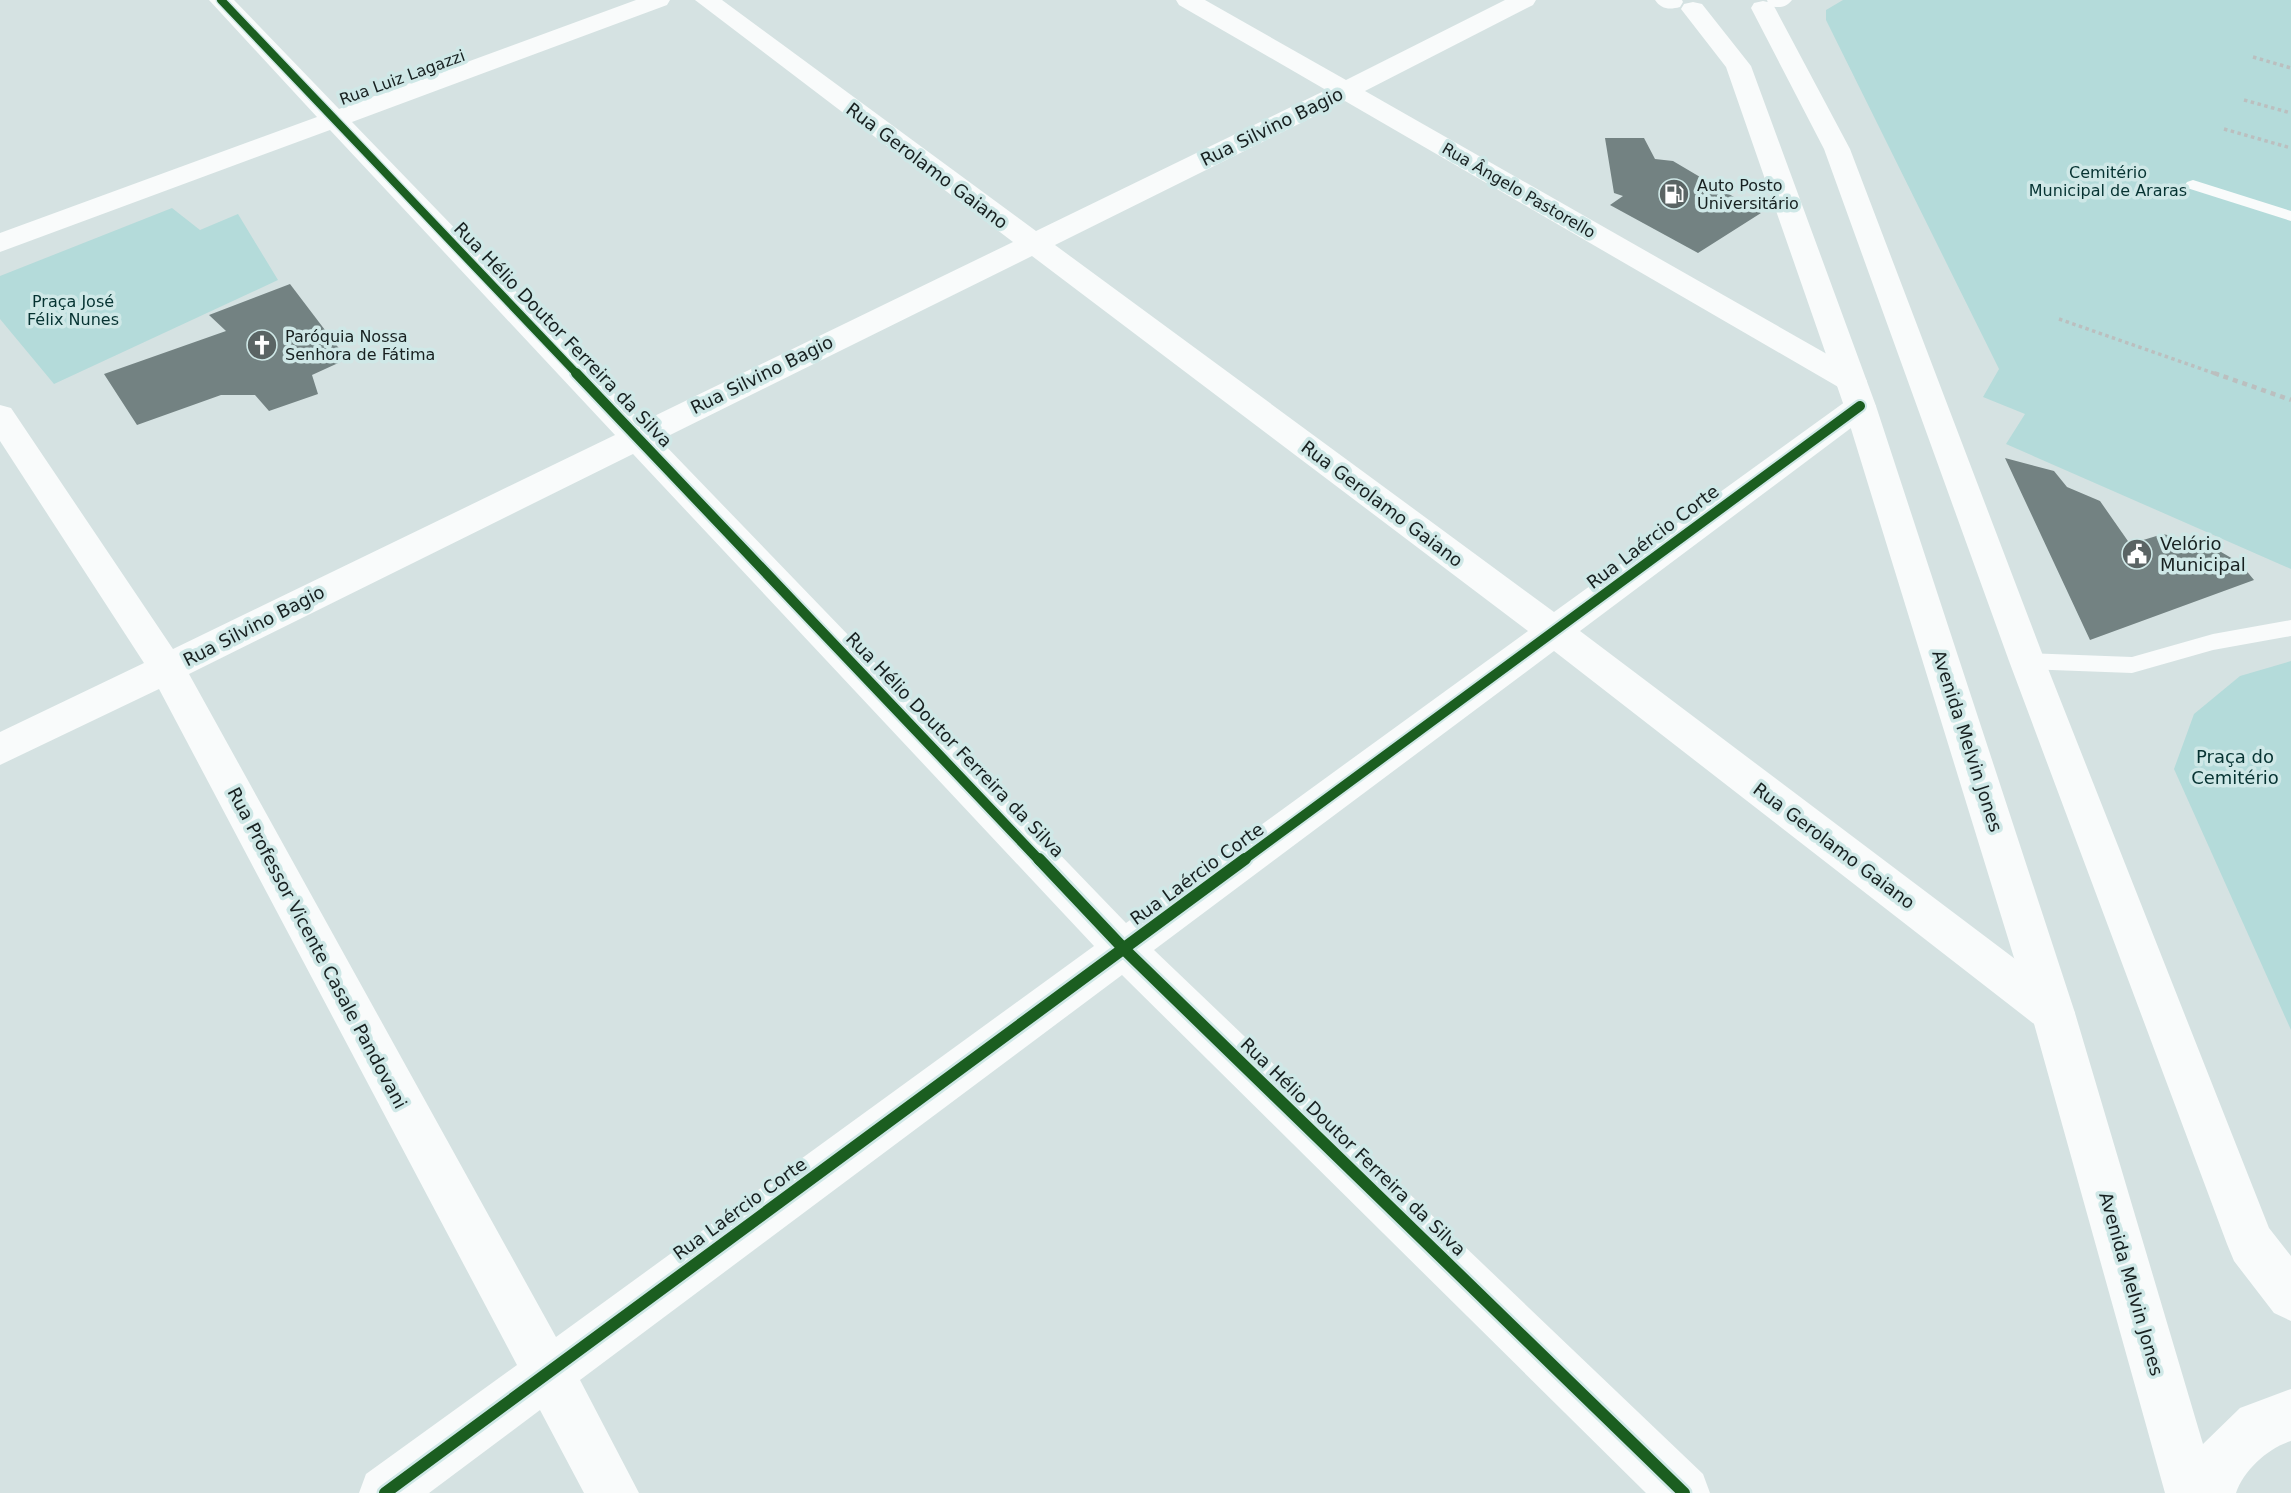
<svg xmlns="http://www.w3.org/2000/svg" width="2291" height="1493" viewBox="0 0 2291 1493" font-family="'DejaVu Sans',sans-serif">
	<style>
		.green { fill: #b4dbda }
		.building { fill: #738282 }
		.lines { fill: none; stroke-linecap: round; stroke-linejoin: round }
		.path-far1 { stroke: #bbbfbf; stroke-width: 3.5; stroke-dasharray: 3.5 3.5; stroke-linecap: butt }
		.path { stroke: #bbbfbf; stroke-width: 4.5; stroke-dasharray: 5 5; stroke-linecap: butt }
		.service { fill: #f9fbfb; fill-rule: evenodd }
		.minor { fill: #f9fbfb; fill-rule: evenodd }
		.tertiary { fill: #f9fbfb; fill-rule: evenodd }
		.cycleway-far2-casing { stroke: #cfe8e7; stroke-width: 11 }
		.cycleway-far1-casing { stroke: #cfe8e7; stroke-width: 14 }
		.cycleway-casing { stroke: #cfe8e7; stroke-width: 17 }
		.cycleway-far2 { stroke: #1b5e20; stroke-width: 8 }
		.cycleway-far1 { stroke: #1b5e20; stroke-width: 10 }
		.cycleway { stroke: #1b5e20; stroke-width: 12 }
		.labels { text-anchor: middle; stroke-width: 7; stroke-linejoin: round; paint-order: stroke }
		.far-street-label { font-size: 16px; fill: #172020; stroke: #cfe8e7 }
		.far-park-label { font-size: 16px; fill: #063332; stroke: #cfe8e7 }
		.far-poi-label { font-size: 16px; fill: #172020; stroke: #cfe8e7; text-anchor: start }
		.street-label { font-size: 18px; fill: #172020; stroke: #cfe8e7 }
		.poi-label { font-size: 18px; fill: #172020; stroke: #cfe8e7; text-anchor: start }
		.park-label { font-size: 18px; fill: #063332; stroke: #cfe8e7 }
	</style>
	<rect width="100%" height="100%" fill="#d5e2e2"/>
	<g class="green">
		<path d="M1843,0H2291V569L2006,444L2025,414L1983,397L1999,369L1826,20V10Z"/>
		<path d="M172,208L200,230L238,214L278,280L54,384L0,319V276Z"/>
		<path d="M2291,661V1030L2174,769L2194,714L2240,676Z"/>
	</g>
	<g class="building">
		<path d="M1605,138H1644L1655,159L1673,161L1761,213L1698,253L1610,205L1623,196L1614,193Z"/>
		<path d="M290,284L347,359L312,375L318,394L269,411L255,395H221L137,425L104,374L226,331L209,315Z"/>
		<path d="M2005,458L2054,471L2067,487L2100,501L2130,544L2163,534L2209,545L2240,563L2254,580L2090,640Z"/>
	</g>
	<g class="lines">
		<g class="path-far1">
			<path d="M2253,57L2291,68"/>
			<path d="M2244,100L2291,113"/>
			<path d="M2224,129L2291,148"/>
			<path d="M2059,319L2219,375"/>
		</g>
		<path class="path" d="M2214,373L2291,400"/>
		<g class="service">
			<path d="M2193,180L2291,211V221L2187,188L2185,185L2187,182Z"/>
			<path d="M2291,620V636L2213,650L2132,673L2027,669L2019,667L2016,661L2019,655L2027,653L2132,657L2213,634Z"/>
		</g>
		<g class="minor">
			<path d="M209,0H234L339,109L636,0H670L667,5L352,122L642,422L1013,242L695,0H722L1036,231L1326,90L1179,5L1176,0H1205L1346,80L1505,0H1536L1533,5L1365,91L1862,374L1867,381L1862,388L1851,391L1840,388L1345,101L1055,245L1554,612L1849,399L1860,395L1871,399L1876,406L1871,413L1580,631L2068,999L2075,1013L2068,1027L2053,1033L2038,1027L1554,651L1154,950L1703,1474L1710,1493H1646L1122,975L580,1380L639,1493H584L540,1410L429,1493H359L366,1474L517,1365L159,689L0,765V732L144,663L0,441V405L11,408L173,649L615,435L330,130L0,252V233L317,117ZM1032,256L1528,631L1126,923L660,440ZM633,454L1094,946L556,1337L189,674Z"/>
			<path d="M1655,0H1682L1683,2L1680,7C1669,10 1661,9 1655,0Z"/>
			<path d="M1767,0H1792C1786,8 1779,8 1769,6Z"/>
		</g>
		<g class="tertiary">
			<path d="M1763,1L1772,3L1775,8L1850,149L2045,661L2269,1228L2291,1256V1321L2274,1313L2234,1261L2227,1244L2009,661L1824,149L1751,8L1754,3Z"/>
			<path d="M1693,2L1702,4L1751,66L1876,406L2075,1013L2203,1444L2240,1408L2291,1389V1441C2268,1448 2244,1470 2236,1493H2165L2031,1013L1844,406L1726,67L1681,9L1684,4Z"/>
		</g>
		<g class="cycleway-far2-casing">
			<path id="cycleway-far2" d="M221,0L578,375"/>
		</g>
		<g class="cycleway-far1-casing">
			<g id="cycleway-far1">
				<path d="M576,373L1040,861"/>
				<path d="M1242,861L1860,406"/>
			</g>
		</g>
		<g class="cycleway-casing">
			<g id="cycleway">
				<path d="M1039,859L1124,949L1684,1493"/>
				<path d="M385,1493L1245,859"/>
			</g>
		</g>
		<use href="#cycleway-far2" class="cycleway-far2"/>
		<use href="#cycleway-far1" class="cycleway-far1"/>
		<use href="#cycleway" class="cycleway"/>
	</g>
	<defs>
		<g id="fuel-disc" transform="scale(1.575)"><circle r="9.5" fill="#5a6464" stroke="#cfe8e7"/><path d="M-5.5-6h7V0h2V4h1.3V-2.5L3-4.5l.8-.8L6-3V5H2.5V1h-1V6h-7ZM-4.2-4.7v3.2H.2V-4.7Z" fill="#fff"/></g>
		<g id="church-disc" transform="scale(1.575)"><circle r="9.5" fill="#5a6464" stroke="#cfe8e7"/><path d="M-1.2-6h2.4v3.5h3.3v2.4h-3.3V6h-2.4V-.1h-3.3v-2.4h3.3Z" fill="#fff"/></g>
		<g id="civic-disc" transform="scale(1.575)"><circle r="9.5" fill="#5a6464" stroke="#cfe8e7"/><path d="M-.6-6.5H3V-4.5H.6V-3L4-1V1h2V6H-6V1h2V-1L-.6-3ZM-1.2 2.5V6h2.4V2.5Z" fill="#fff"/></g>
	</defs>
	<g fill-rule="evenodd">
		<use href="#fuel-disc" x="1674" y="194"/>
		<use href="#church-disc" x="262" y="345"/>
		<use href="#civic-disc" x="2137" y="554"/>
	</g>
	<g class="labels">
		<g class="far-street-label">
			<text transform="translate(402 77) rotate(-20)" y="6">Rua Luiz Lagazzi</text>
			<text transform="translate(1519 190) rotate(30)" y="6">Rua Ângelo Pastorello</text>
		</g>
		<g class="far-park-label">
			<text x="2108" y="178">Cemitério<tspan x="2108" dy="18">Municipal de Araras</tspan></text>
			<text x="73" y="307">Praça José<tspan x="73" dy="18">Félix Nunes</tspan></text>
		</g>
		<g class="far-poi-label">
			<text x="1697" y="191">Auto Posto<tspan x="1697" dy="18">Universitário</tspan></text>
			<text x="285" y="342">Paróquia Nossa<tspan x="285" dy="18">Senhora de Fátima</tspan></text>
		</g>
		<g class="street-label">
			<text transform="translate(1272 127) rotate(-26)" y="6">Rua Silvino Bagio</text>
			<text transform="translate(927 166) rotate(37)" y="6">Rua Gerolamo Gaiano</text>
			<text transform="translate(563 335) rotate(46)" y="6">Rua Hélio Doutor Ferreira da Silva</text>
			<text transform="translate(762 375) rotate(-26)" y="6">Rua Silvino Bagio</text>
			<text transform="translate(1382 504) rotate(37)" y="6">Rua Gerolamo Gaiano</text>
			<text transform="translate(1653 537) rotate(-37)" y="6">Rua Laércio Corte</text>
			<text transform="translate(254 626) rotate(-27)" y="6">Rua Silvino Bagio</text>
			<text transform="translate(1967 741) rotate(72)" y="6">Avenida Melvin Jones</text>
			<text transform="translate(955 745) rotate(46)" y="6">Rua Hélio Doutor Ferreira da Silva</text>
			<text transform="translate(1834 846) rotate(37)" y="6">Rua Gerolamo Gaiano</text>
			<text transform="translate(1197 874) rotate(-36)" y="6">Rua Laércio Corte</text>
			<text transform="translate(317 948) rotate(62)" y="6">Rua Professor Vicente Casale Pandovani</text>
			<text transform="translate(1353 1147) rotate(44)" y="6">Rua Hélio Doutor Ferreira da Silva</text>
			<text transform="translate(740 1209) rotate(-36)" y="6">Rua Laércio Corte</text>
			<text transform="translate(2131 1284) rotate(74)" y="6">Avenida Melvin Jones</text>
		</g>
		<g class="poi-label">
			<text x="2160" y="550">Velório<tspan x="2160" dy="21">Municipal</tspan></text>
		</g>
		<g class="park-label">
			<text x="2235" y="763">Praça do<tspan x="2235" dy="21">Cemitério</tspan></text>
		</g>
	</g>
</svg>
